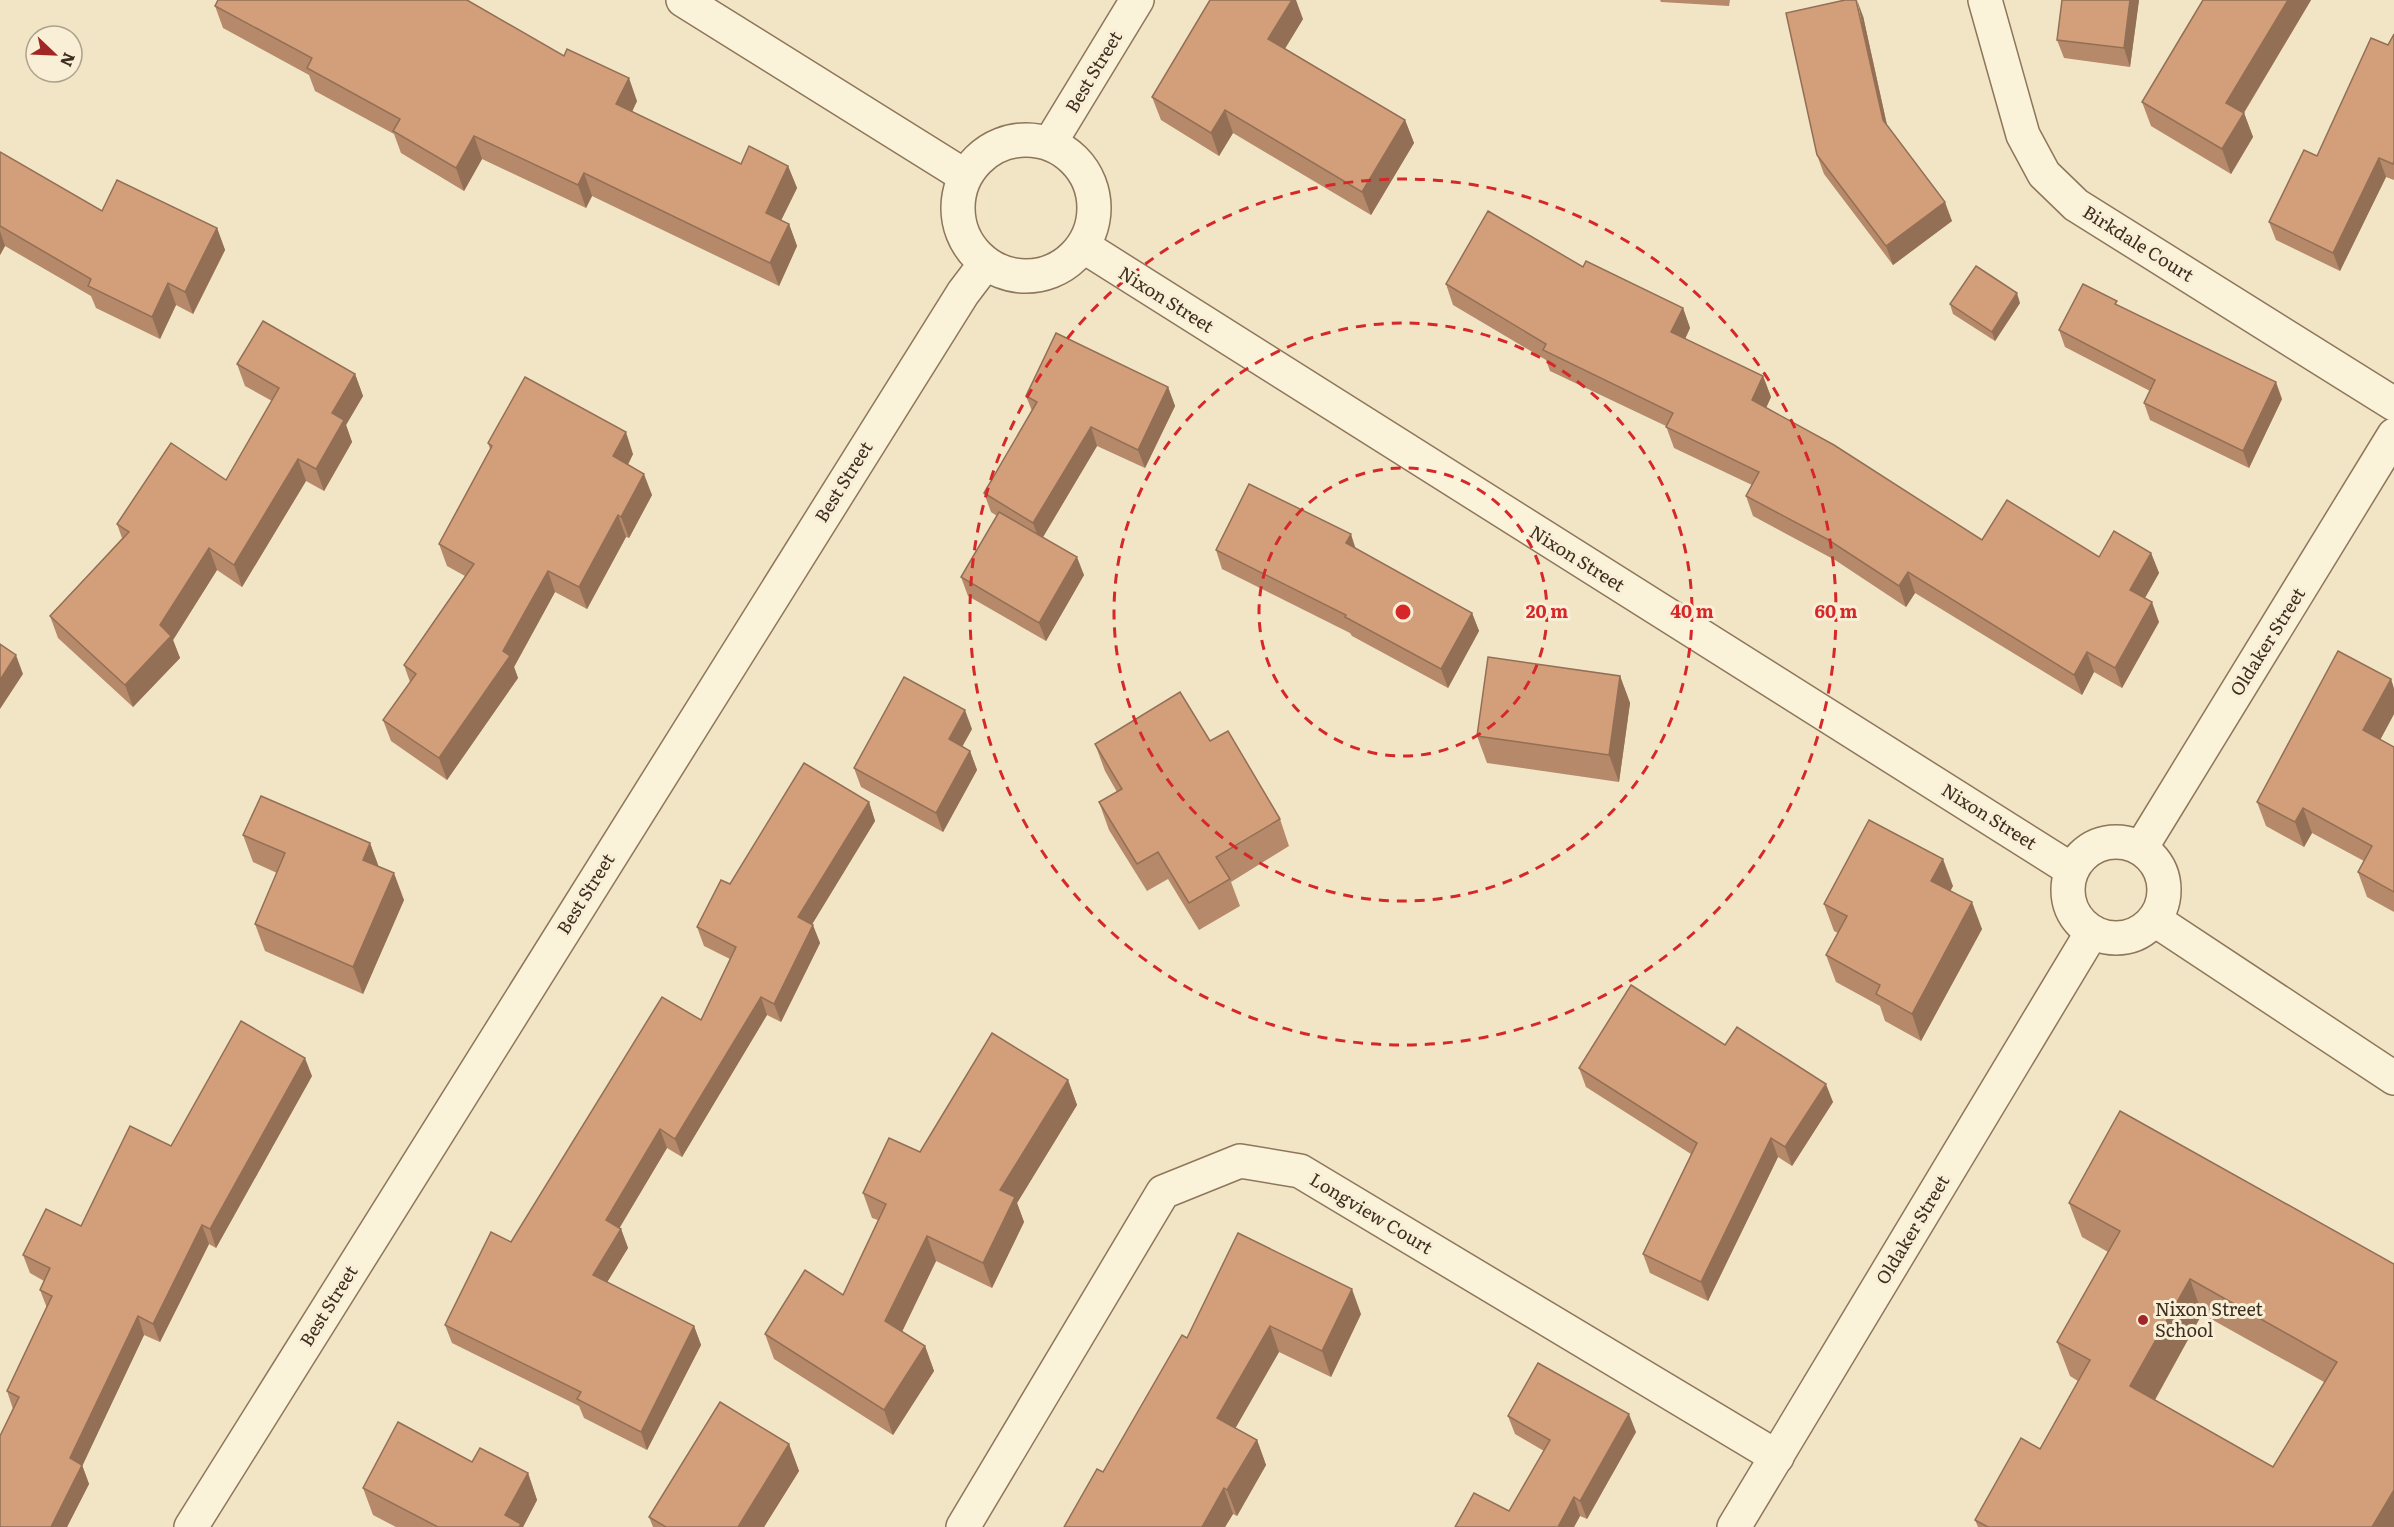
<svg xmlns="http://www.w3.org/2000/svg" width="2394" height="1527" viewBox="0 0 2394 1527" font-family="Literata,serif">
	<style>
		.lines { fill: none; stroke-linecap: round; stroke-linejoin: round }
		.minor-casing { stroke: #8e765a; stroke-width: 36 }
		.tertiary-casing { stroke: #8e765a; stroke-width: 36 }
		.minor { stroke: #fbf2da; stroke-width: 33 }
		.tertiary { stroke: #fbf2da; stroke-width: 33 }
		.wall { fill: #b58969; fill-rule: evenodd }
		.shaded-wall { fill: #936f55 }
		.building { fill: #d29f7a; stroke: #936f55; stroke-width: 1.5; fill-rule: evenodd }
		.ring { fill: none; stroke: #d62828; stroke-width: 3; stroke-dasharray: 10 8 }
		.poi-dot { fill: #a12726; stroke: #f8efd6; stroke-width: 2 }
		.labels { text-anchor: middle; stroke-width: 6; stroke-linejoin: round; paint-order: stroke }
		.street-label { font-size: 18px; fill: #3d2e1f; stroke: #f8efd6 }
		.poi-label { font-size: 18px; fill: #3d2e1f; stroke: #f8efd6; text-anchor: start }
		.centre { fill: #d62828; stroke: #f8efd6; stroke-width: 3 }
		.ring-label { font-size: 18px; text-anchor: middle; font-weight: bold; fill: #d62828; stroke: #f8efd6; stroke-width: 6; stroke-linejoin: round; paint-order: stroke }
	</style>
	<rect width="100%" height="100%" fill="#f1e5c6"/>
	<g class="lines">
		<g class="minor-casing">
			<g id="minor">
				<path d="M1985,0L2023,135L2044,174L2076,205L2394,404"/>
				<path d="M1050,143L1137,0"/>
				<path d="M2141,848L2394,435"/>
				<path d="M963,1527L1163,1192L1240,1161L1300,1171L1777,1457"/>
			</g>
		</g>
		<g class="tertiary-casing">
			<g id="tertiary">
				<path d="M683,0L965,176"/>
				<circle cx="1026" cy="208" r="68"/>
				<path d="M1083,246L2072,870"/>
				<circle cx="2116" cy="890" r="48"/>
				<path d="M2155,920L2394,1078"/>
				<path d="M191,1527L963,293L985,264"/>
				<path d="M1734,1527L2092,932"/>
			</g>
		</g>
		<use href="#minor" class="minor"/>
		<use href="#tertiary" class="tertiary"/>
	</g>
	<g class="wall">
		<path d="M1660,0H1730L1729,6L1661,2Z"/>
		<path d="M2139,0L2130,67L2064,58L2057,40Z"/>
		<path d="M2203,0H2311L2244,113L2253,137L2231,174L2151,126L2142,102Z"/>
		<path d="M215,6L637,101L632,111L741,164L788,166L797,188L781,220L789,224L797,246L779,286L592,196L586,208L482,159L464,191L401,153L394,134L315,91L309,75L223,28Z"/>
		<path d="M1863,16L1887,125L1952,221L1893,265L1824,174L1817,155Z"/>
		<path d="M1303,19L1285,48L1405,120L1414,143L1371,215L1233,133L1219,156L1161,120L1152,97Z"/>
		<path d="M2394,34V180L2386,177L2340,271L2276,240L2269,222L2317,156Z"/>
		<path d="M0,152L102,211L217,228L225,250L193,314L176,305L160,339L96,308L91,296L5,246L0,255Z"/>
		<path d="M1583,267L1683,308L1690,328L1685,339L1763,376L1771,397L1766,408L1982,540L2099,557L2151,553L2159,573L2145,598L2159,622L2122,688L2094,672L2082,695L1915,593L1906,607L1835,560L1753,516L1746,496L1752,485L1674,448L1666,426L1550,371L1546,360L1453,305L1446,284Z"/>
		<path d="M2020,303L1995,341L1953,314L1950,304Z"/>
		<path d="M2118,305L2282,399L2249,468L2150,420L2144,403L2150,391L2065,347L2059,330Z"/>
		<path d="M237,364L355,374L363,396L346,425L352,442L324,491L306,481L242,587L217,570L173,640L180,658L133,707L58,638L50,616L122,538L117,524L226,480L272,401L245,386Z"/>
		<path d="M1168,387L1175,406L1145,468L1097,446L1043,537L1084,575L1046,641L968,596L961,577L997,516L991,512L984,493L1032,411L1026,396Z"/>
		<path d="M488,443L633,454L628,465L652,495L629,538L626,537L587,609L555,592L514,667L518,678L447,780L391,741L383,720L410,682L404,665L465,576L447,566L439,544L490,449Z"/>
		<path d="M1356,549L1472,613L1479,631L1448,688L1352,636L1350,633L1222,569L1216,550Z"/>
		<path d="M1620,676L1630,703L1619,782L1487,763L1477,736Z"/>
		<path d="M2391,679L2394,689V714L2380,740L2394,747V912L2367,897L2358,872L2364,861L2312,833L2304,847L2266,826L2257,802Z"/>
		<path d="M972,729L962,746L970,751L977,770L943,832L861,787L854,768Z"/>
		<path d="M1210,741L1280,819L1289,846L1231,882L1240,906L1199,930L1168,879L1147,891L1109,830L1099,802L1117,792L1105,771L1095,744Z"/>
		<path d="M869,802L875,821L812,924L820,943L781,1022L767,1015L682,1157L667,1148L619,1228L621,1229L628,1248L607,1282L694,1326L701,1345L647,1450L584,1418L579,1406L452,1343L445,1325L511,1242L701,1020L730,959L704,946L697,927L730,884Z"/>
		<path d="M243,835L370,843L378,866L404,900L363,994L265,951L255,924L277,873L253,862Z"/>
		<path d="M1953,886L1950,891L1982,929L1921,1041L1885,1021L1880,1006L1836,982L1826,955L1838,933L1834,931L1824,904Z"/>
		<path d="M1725,1045L1833,1102L1792,1166L1778,1157L1708,1301L1650,1273L1643,1254L1691,1154L1586,1087L1579,1068Z"/>
		<path d="M312,1076L216,1248L209,1244L160,1342L144,1335L82,1465L89,1484L67,1527H0L13,1409L7,1391L47,1308L40,1290L44,1281L30,1273L23,1255L81,1226L171,1146Z"/>
		<path d="M1068,1080L1077,1105L1017,1203L1024,1222L992,1288L936,1261L902,1332L925,1346L934,1371L893,1435L774,1359L765,1334L843,1295L878,1220L872,1218L863,1193L920,1152Z"/>
		<path d="M2069,1203L2394,1264V1527H1978L1975,1520L2040,1449L2078,1381L2070,1376L2057,1342L2108,1252L2082,1237ZM2202,1314L2324,1382L2273,1467L2155,1400Z"/>
		<path d="M1361,1314L1331,1377L1279,1352L1235,1428L1257,1440L1266,1465L1237,1516L1233,1514L1225,1527H1064L1103,1472L1187,1338Z"/>
		<path d="M1508,1416L1636,1432L1587,1519L1580,1516L1574,1527H1455L1509,1511L1544,1451L1515,1434Z"/>
		<path d="M789,1444L799,1471L764,1527H653L649,1517Z"/>
		<path d="M472,1462L528,1473L537,1500L523,1527H396L373,1515L363,1488Z"/>
	</g>
	<g class="shaded-wall">
		<path d="M1292,0H1296L1303,19L1277,62L1268,39Z"/>
		<path d="M1857,0L1863,16L1890,139L1883,120Z"/>
		<path d="M2130,0H2139L2130,67L2124,48Z"/>
		<path d="M2288,0H2311L2235,127L2226,103Z"/>
		<path d="M629,78L637,101L625,127L616,104Z"/>
		<path d="M1225,110L1233,133L1219,156L1211,133Z"/>
		<path d="M2244,113L2253,137L2231,174L2222,149Z"/>
		<path d="M1405,120L1414,143L1371,215L1362,192Z"/>
		<path d="M474,136L482,159L464,191L456,168Z"/>
		<path d="M2379,158L2386,177L2340,271L2333,253Z"/>
		<path d="M788,166L797,188L774,235L766,213Z"/>
		<path d="M584,173L592,196L586,208L578,185Z"/>
		<path d="M1945,202L1952,221L1893,265L1886,246Z"/>
		<path d="M789,224L797,246L779,286L770,263Z"/>
		<path d="M217,228L225,250L193,314L185,292Z"/>
		<path d="M0,231L5,246L0,255Z"/>
		<path d="M168,283L176,305L160,339L152,317Z"/>
		<path d="M2017,293L2020,303L1995,341L1992,332Z"/>
		<path d="M1683,308L1690,328L1679,352L1671,332Z"/>
		<path d="M355,374L363,396L346,425L352,442L324,491L316,469L332,413Z"/>
		<path d="M1763,376L1771,397L1760,421L1752,400Z"/>
		<path d="M2276,382L2282,399L2249,468L2243,451Z"/>
		<path d="M1168,387L1175,406L1145,468L1138,450Z"/>
		<path d="M1091,427L1097,446L1040,542L1033,523Z"/>
		<path d="M626,432L633,454L621,478L613,456Z"/>
		<path d="M298,459L306,481L242,587L234,565Z"/>
		<path d="M644,474L652,495L629,538L621,517Z"/>
		<path d="M618,515L626,537L587,609L579,587Z"/>
		<path d="M1351,534L1357,553L1346,543Z"/>
		<path d="M209,548L217,570L173,640L180,658L133,707L125,685L160,625Z"/>
		<path d="M2151,553L2159,573L2138,610L2130,590Z"/>
		<path d="M1077,557L1084,575L1046,641L1039,623Z"/>
		<path d="M548,571L555,592L514,667L518,678L447,780L439,758L503,651Z"/>
		<path d="M1908,572L1915,593L1906,607L1899,586Z"/>
		<path d="M2152,602L2159,622L2122,688L2115,668Z"/>
		<path d="M1472,613L1479,631L1448,688L1441,669Z"/>
		<path d="M2087,652L2094,672L2082,695L2074,675Z"/>
		<path d="M16,655L23,674L0,709V680Z"/>
		<path d="M1620,676L1630,703L1619,782L1609,755Z"/>
		<path d="M2391,679L2394,689V714L2372,755L2363,730Z"/>
		<path d="M965,710L972,729L956,758L949,739Z"/>
		<path d="M970,751L977,770L943,832L936,813Z"/>
		<path d="M869,802L875,821L805,936L798,917Z"/>
		<path d="M2303,808L2312,833L2304,847L2295,822Z"/>
		<path d="M370,843L380,870L363,860Z"/>
		<path d="M1943,859L1953,886L1941,908L1931,881Z"/>
		<path d="M394,873L404,900L363,994L353,967Z"/>
		<path d="M1972,902L1982,929L1921,1041L1912,1014Z"/>
		<path d="M813,925L820,943L781,1022L774,1004Z"/>
		<path d="M761,997L767,1015L682,1157L675,1139Z"/>
		<path d="M305,1058L312,1076L216,1248L210,1229Z"/>
		<path d="M1068,1080L1077,1105L1017,1203L1024,1222L992,1288L983,1263L1000,1190Z"/>
		<path d="M1826,1084L1833,1102L1792,1166L1785,1147Z"/>
		<path d="M660,1129L667,1148L613,1239L606,1220Z"/>
		<path d="M1771,1138L1778,1157L1708,1301L1701,1282Z"/>
		<path d="M202,1225L209,1244L160,1342L153,1324Z"/>
		<path d="M621,1229L628,1248L600,1294L593,1275Z"/>
		<path d="M927,1236L936,1261L895,1346L885,1321Z"/>
		<path d="M2190,1279L2202,1314L2143,1421L2130,1386Z"/>
		<path d="M1352,1289L1361,1314L1331,1377L1322,1351Z"/>
		<path d="M138,1316L144,1335L79,1473L82,1465L89,1484L67,1527H51L70,1458Z"/>
		<path d="M694,1326L701,1345L647,1450L641,1432Z"/>
		<path d="M1270,1326L1279,1352L1227,1443L1217,1418Z"/>
		<path d="M925,1346L934,1371L893,1435L884,1410Z"/>
		<path d="M1629,1414L1636,1432L1587,1519L1580,1501Z"/>
		<path d="M1257,1440L1266,1465L1237,1516L1227,1490Z"/>
		<path d="M789,1444L799,1471L764,1527H738Z"/>
		<path d="M528,1473L537,1500L523,1527H510L505,1515Z"/>
		<path d="M1224,1488L1233,1514L1225,1527H1202Z"/>
		<path d="M2394,1490V1527H2372Z"/>
		<path d="M1574,1497L1580,1516L1574,1527H1558Z"/>
	</g>
	<g class="building">
		<path d="M218,0H467L564,56L567,49L629,78L616,104L741,164L749,146L788,166L766,213L789,224L770,263L584,173L578,185L474,136L456,168L393,131L400,119L307,68L312,58L215,6Z"/>
		<path d="M1210,0H1292L1268,39L1405,120L1362,192L1225,110L1211,133L1152,97Z"/>
		<path d="M1845,0H1856L1883,120L1945,202L1886,246L1817,155L1786,13Z"/>
		<path d="M2062,0H2130L2124,48L2057,40Z"/>
		<path d="M2203,0H2288L2226,103L2244,113L2222,149L2142,102Z"/>
		<path d="M2394,34V161L2393,164L2379,158L2333,253L2269,222L2304,150L2317,156L2371,38L2388,45Z"/>
		<path d="M0,152L102,211L117,180L217,228L185,292L168,283L152,317L88,286L91,279L0,226Z"/>
		<path d="M1488,211L1583,267L1586,261L1683,308L1671,332L1763,376L1752,400L1834,445L1982,540L2007,500L2099,557L2114,531L2151,553L2130,590L2152,602L2115,668L2087,652L2074,675L1908,572L1899,586L1827,539L1746,496L1759,472L1666,427L1673,413L1543,350L1546,344L1446,284Z"/>
		<path d="M1976,266L2017,293L1992,332L1950,304Z"/>
		<path d="M2083,284L2117,301L2115,304L2276,382L2243,451L2144,403L2155,380L2059,330Z"/>
		<path d="M263,321L355,374L332,413L344,420L316,469L298,459L234,565L209,548L160,625L171,636L125,685L50,616L129,532L117,524L171,443L226,480L279,388L237,364Z"/>
		<path d="M1056,333L1168,387L1138,450L1091,427L1033,523L984,493L1037,402L1026,396Z"/>
		<path d="M525,377L626,432L613,456L644,474L621,517L618,515L579,587L548,571L503,651L510,656L439,758L383,720L416,674L404,665L474,564L439,544L492,446L488,443Z"/>
		<path d="M1249,484L1351,534L1346,543L1472,613L1441,669L1345,617L1346,615L1216,550Z"/>
		<path d="M999,512L1077,557L1039,623L961,577Z"/>
		<path d="M0,644L16,655L0,680Z"/>
		<path d="M2338,651L2391,679L2363,730L2394,747V892L2358,872L2372,846L2303,808L2295,822L2257,802Z"/>
		<path d="M1488,657L1620,676L1609,755L1477,736Z"/>
		<path d="M904,677L965,710L949,739L970,751L936,813L854,768Z"/>
		<path d="M1180,692L1210,741L1228,731L1280,819L1216,857L1230,879L1189,903L1158,852L1137,864L1099,802L1122,789L1095,744Z"/>
		<path d="M804,763L869,802L798,917L813,925L774,1004L761,997L675,1139L660,1129L606,1220L621,1229L593,1275L694,1326L641,1432L577,1399L581,1392L445,1325L491,1232L511,1242L662,997L701,1020L736,947L697,927L721,880L730,884Z"/>
		<path d="M261,796L370,843L363,860L394,873L353,967L255,924L285,853L243,835Z"/>
		<path d="M1869,820L1943,859L1931,881L1972,902L1912,1014L1876,994L1880,985L1826,955L1847,916L1824,904Z"/>
		<path d="M1631,985L1725,1045L1737,1027L1826,1084L1785,1147L1771,1138L1701,1282L1643,1254L1697,1143L1579,1068Z"/>
		<path d="M241,1021L305,1058L210,1229L202,1225L153,1324L138,1316L70,1458L82,1465L51,1527H0V1436L19,1397L7,1391L52,1296L40,1290L50,1268L23,1255L46,1209L81,1226L130,1126L171,1146Z"/>
		<path d="M992,1033L1068,1080L1000,1190L1015,1197L983,1263L927,1236L885,1321L925,1346L884,1410L765,1334L805,1270L843,1295L886,1204L863,1193L889,1138L920,1152Z"/>
		<path d="M2120,1111L2394,1264V1490L2372,1527H1988L1975,1520L2021,1438L2040,1449L2090,1360L2057,1342L2120,1231L2069,1203ZM2190,1279L2337,1362L2273,1467L2130,1386Z"/>
		<path d="M1238,1233L1352,1289L1322,1351L1270,1326L1217,1418L1257,1440L1227,1490L1224,1488L1202,1527H1064L1097,1469L1103,1472L1182,1335L1187,1338Z"/>
		<path d="M1538,1363L1629,1414L1580,1501L1574,1497L1558,1527H1455L1474,1493L1509,1511L1550,1440L1508,1416Z"/>
		<path d="M720,1402L789,1444L738,1527H666L649,1517Z"/>
		<path d="M398,1422L472,1462L480,1448L528,1473L505,1515L521,1524L519,1527H438L363,1488Z"/>
	</g>
	<g class="ring">
		<circle cx="1403" cy="612" r="144"/>
		<circle cx="1403" cy="612" r="289"/>
		<circle cx="1403" cy="612" r="433"/>
	</g>
	<circle class="poi-dot" cx="2143" cy="1320" r="6"/>
	<g class="labels">
		<g class="street-label">
			<text transform="translate(1094 72) rotate(-59)" y="6">Best Street</text>
			<text transform="translate(2138 244) rotate(32)" y="6">Birkdale Court</text>
			<text transform="translate(1166 300) rotate(32)" y="6">Nixon Street</text>
			<text transform="translate(844 482) rotate(-58)" y="6">Best Street</text>
			<text transform="translate(1577 559) rotate(32)" y="6">Nixon Street</text>
			<text transform="translate(2268 642) rotate(-58)" y="6">Oldaker Street</text>
			<text transform="translate(1989 817) rotate(32)" y="6">Nixon Street</text>
			<text transform="translate(586 894) rotate(-58)" y="6">Best Street</text>
			<text transform="translate(1371 1214) rotate(31)" y="6">Longview Court</text>
			<text transform="translate(1913 1230) rotate(-59)" y="6">Oldaker Street</text>
			<text transform="translate(329 1306) rotate(-58)" y="6">Best Street</text>
		</g>
		<g class="poi-label">
			<text x="2155" y="1316">Nixon Street<tspan x="2155" dy="21">School</tspan></text>
		</g>
	</g>
	<circle cx="1403" cy="612" r="9" class="centre"/>
	<g class="ring-label">
		<text x="1547" y="618">20 m</text>
		<text x="1692" y="618">40 m</text>
		<text x="1836" y="618">60 m</text>
	</g>
	<g transform="translate(54 54) rotate(113)"><circle r="28" fill="#f8efd6" stroke="#ada28d" stroke-width="1.5"/>
	<path d="M0-4.5L10 22L0 15L-10 22Z" fill="#a12726"/>
	<text y="-9" font-size="16" font-weight="bold" text-anchor="middle" fill="#3d2e1f">N</text>
	</g>
</svg>
